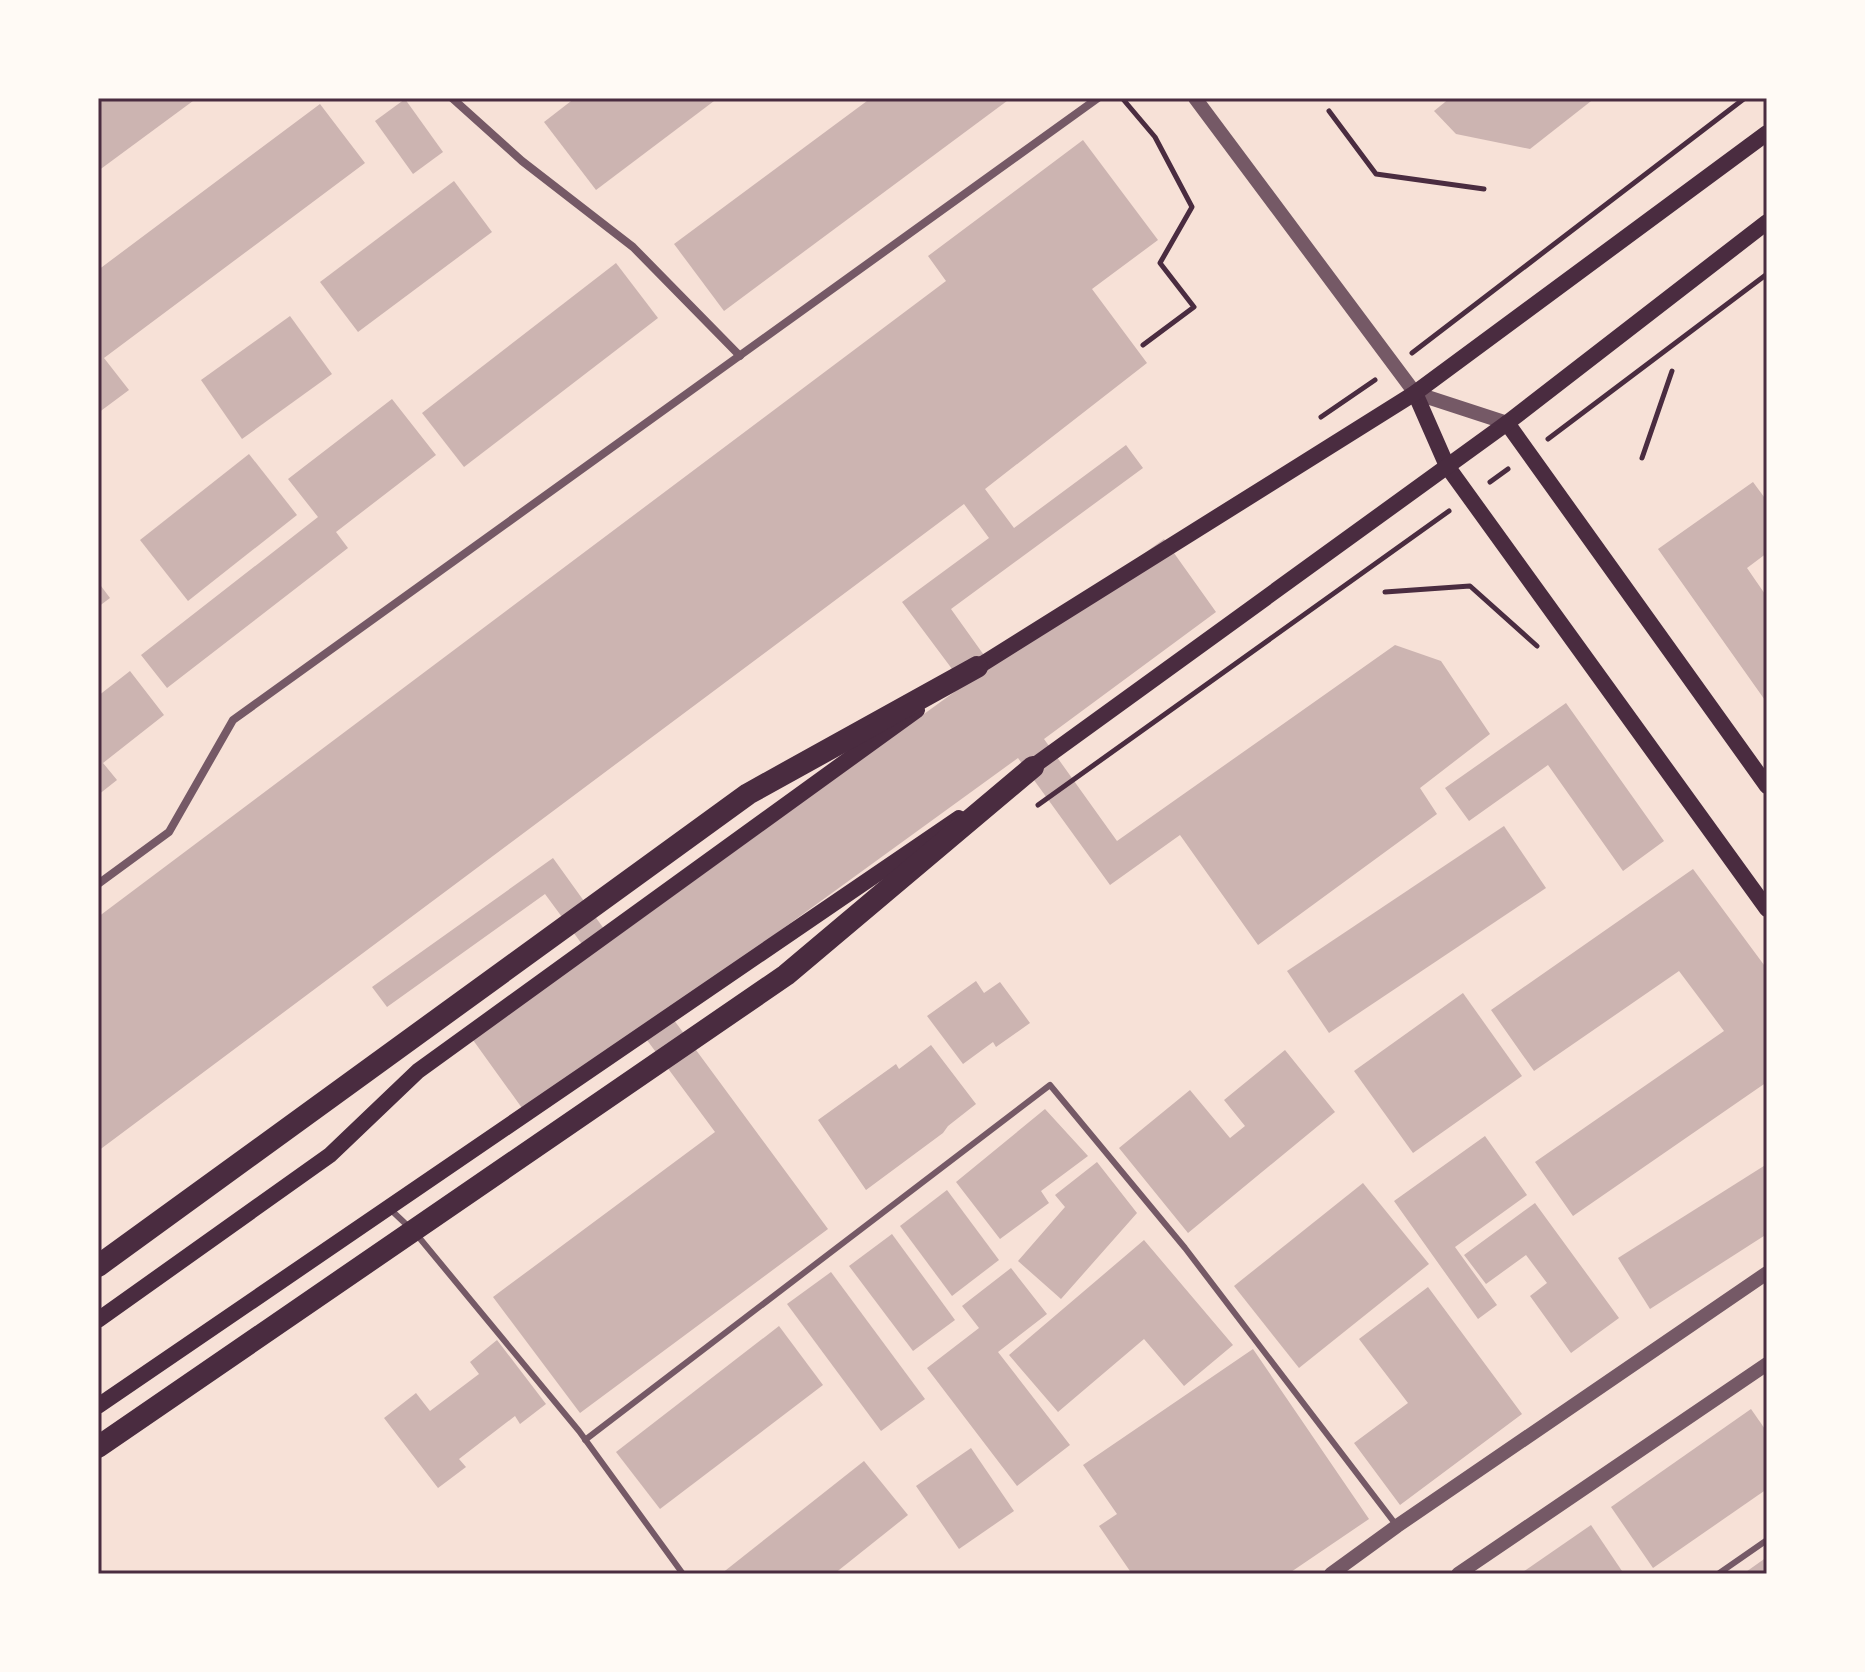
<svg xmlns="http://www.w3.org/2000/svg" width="1865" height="1672" viewBox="0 0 1865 1672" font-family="'Titillium Web',sans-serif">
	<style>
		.building { fill: #ccb4b1 }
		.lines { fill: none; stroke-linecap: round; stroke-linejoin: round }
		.path { stroke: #4a2c40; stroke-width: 5 }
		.service { stroke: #755966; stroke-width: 6 }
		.minor { stroke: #755966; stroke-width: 8 }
		.tertiary { stroke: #755966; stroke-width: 14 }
		.secondary { stroke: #4a2c40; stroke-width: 16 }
		.trunk { stroke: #4a2c40; stroke-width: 22 }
		.neatline { fill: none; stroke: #4a2c40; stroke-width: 3 }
	</style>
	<rect width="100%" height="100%" fill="#f7e1d7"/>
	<g class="building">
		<path d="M98,98H197L98,171Z"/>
		<path d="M575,98H718L596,190L544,122Z"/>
		<path d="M871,98H1011L724,311L674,244Z"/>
		<path d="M1450,98H1595L1530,149L1456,134L1434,111Z"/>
		<path d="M405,99L443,152L413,174L375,121Z"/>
		<path d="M320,104L365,163L104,358L129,390L98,413V270Z"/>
		<path d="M1083,140L1158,240L1092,289L1147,363L985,489L1014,528L1126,445L1143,468L951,609L991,665L1164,539L1216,612L1044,739L1117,841L1395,645L1441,661L1490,734L1420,788L1437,814L1258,945L1180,835L1110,885L1018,758L668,1012L828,1229L580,1413L493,1297L715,1132L641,1032L527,1115L473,1040L590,955L545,894L387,1007L372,987L553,858L612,940L964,685L902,602L989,538L964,504L98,1151V917L946,281L928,256Z"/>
		<path d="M454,181L492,232L358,332L320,282Z"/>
		<path d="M616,263L658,318L464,467L422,413Z"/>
		<path d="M290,316L332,374L242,439L201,380Z"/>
		<path d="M392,399L436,455L336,532L348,548L167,688L141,655L318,517L288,479Z"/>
		<path d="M249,454L297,515L188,601L140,540Z"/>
		<path d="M1753,482L1767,501V553L1747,568L1767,597V703L1658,549Z"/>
		<path d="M98,582L110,598L98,607Z"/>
		<path d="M130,671L164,715L103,763L117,780L98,795V696Z"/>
		<path d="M1566,703L1664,841L1623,871L1548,765L1469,821L1445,788Z"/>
		<path d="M1504,826L1546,888L1329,1033L1287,971Z"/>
		<path d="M1693,869L1767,969V1082L1573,1216L1535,1162L1724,1031L1679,971L1534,1071L1491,1010Z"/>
		<path d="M976,981L984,993L1000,982L1030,1023L996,1047L993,1042L963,1064L927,1016Z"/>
		<path d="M1463,993L1522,1076L1413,1153L1354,1071Z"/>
		<path d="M931,1045L976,1104L948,1126L943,1133L866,1190L818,1120L896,1064L899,1069Z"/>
		<path d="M1285,1050L1335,1112L1188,1233L1119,1148L1190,1090L1230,1138L1245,1126L1224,1100Z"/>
		<path d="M1045,1109L1088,1156L1041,1191L1049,1203L1000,1239L956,1182Z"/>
		<path d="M1485,1136L1527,1195L1455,1247L1497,1305L1478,1319L1394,1201Z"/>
		<path d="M1097,1162L1137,1213L1061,1299L1018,1261L1065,1207L1055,1195Z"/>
		<path d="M1767,1164V1234L1650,1309L1618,1258Z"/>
		<path d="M1363,1183L1429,1264L1299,1368L1234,1286Z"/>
		<path d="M947,1190L999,1260L952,1296L900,1226Z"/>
		<path d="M1535,1203L1619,1318L1571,1353L1530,1296L1547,1283L1526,1255L1486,1284L1464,1255Z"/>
		<path d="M892,1234L955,1320L913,1351L849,1266Z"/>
		<path d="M1144,1240L1233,1345L1184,1386L1144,1339L1058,1412L1009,1355Z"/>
		<path d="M1011,1268L1047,1314L998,1352L1070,1445L1017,1486L927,1368L979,1328L962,1306Z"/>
		<path d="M831,1272L925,1399L881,1431L787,1304Z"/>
		<path d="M1428,1287L1522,1414L1400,1505L1354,1443L1408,1403L1359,1339Z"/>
		<path d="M779,1326L823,1385L660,1509L616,1452Z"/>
		<path d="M497,1340L546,1404L520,1424L515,1416L459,1459L466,1467L438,1488L384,1418L416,1393L430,1411L479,1374L470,1362Z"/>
		<path d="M1253,1349L1369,1519L1288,1574H1132L1099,1526L1117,1514L1083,1465Z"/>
		<path d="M1751,1409L1767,1432V1489L1653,1568L1611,1507Z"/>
		<path d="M971,1448L1014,1511L959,1549L916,1486Z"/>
		<path d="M864,1461L908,1515L834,1574H721Z"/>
		<path d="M1591,1525L1624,1574H1520Z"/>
		<path d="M1767,1557V1574H1743Z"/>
	</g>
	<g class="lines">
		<g class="path">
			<path d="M1122,98L1155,137L1192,207L1160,263L1194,307L1143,345"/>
			<path d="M1329,111L1376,174L1484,189"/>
			<path d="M1412,353L1745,98"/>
			<path d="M1321,417L1375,380"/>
			<path d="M1548,439L1767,274"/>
			<path d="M1642,458L1672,371"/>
			<path d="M1490,482L1508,469"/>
			<path d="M1385,592L1470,586L1537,646"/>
			<path d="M1038,805L1449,511"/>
		</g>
		<g class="service">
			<path d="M391,1210L409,1227"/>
			<path d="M417,1235L579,1431L683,1574"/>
			<path d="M585,1440L1050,1085L1185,1248L1397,1526"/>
			<path d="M1718,1574L1767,1540"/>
		</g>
		<g class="minor">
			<path d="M452,98L522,161L633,247L740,356"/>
			<path d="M98,884L169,832L233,720L1098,98"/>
		</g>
		<g class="tertiary">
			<path d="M1195,98L1415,393L1507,423"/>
			<path d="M1331,1574L1397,1526L1767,1273"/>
			<path d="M1458,1574L1767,1364"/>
		</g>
		<g class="secondary">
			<path d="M1415,393L1447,466L1767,909"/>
			<path d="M1507,423L1767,786"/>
			<path d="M968,673L1415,393L1767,133"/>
			<path d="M1024,773L1507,423L1767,222"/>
			<path d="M98,1320L330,1155L418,1071L917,710"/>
			<path d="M98,1406L959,818"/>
		</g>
		<g class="trunk">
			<path d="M98,1266L748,794L977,667"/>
			<path d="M98,1447L786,975L1033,767"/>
		</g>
	</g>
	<rect width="1865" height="1672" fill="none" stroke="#fffaf5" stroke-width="200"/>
	<rect x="100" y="100" width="1665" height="1472" class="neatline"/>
</svg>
